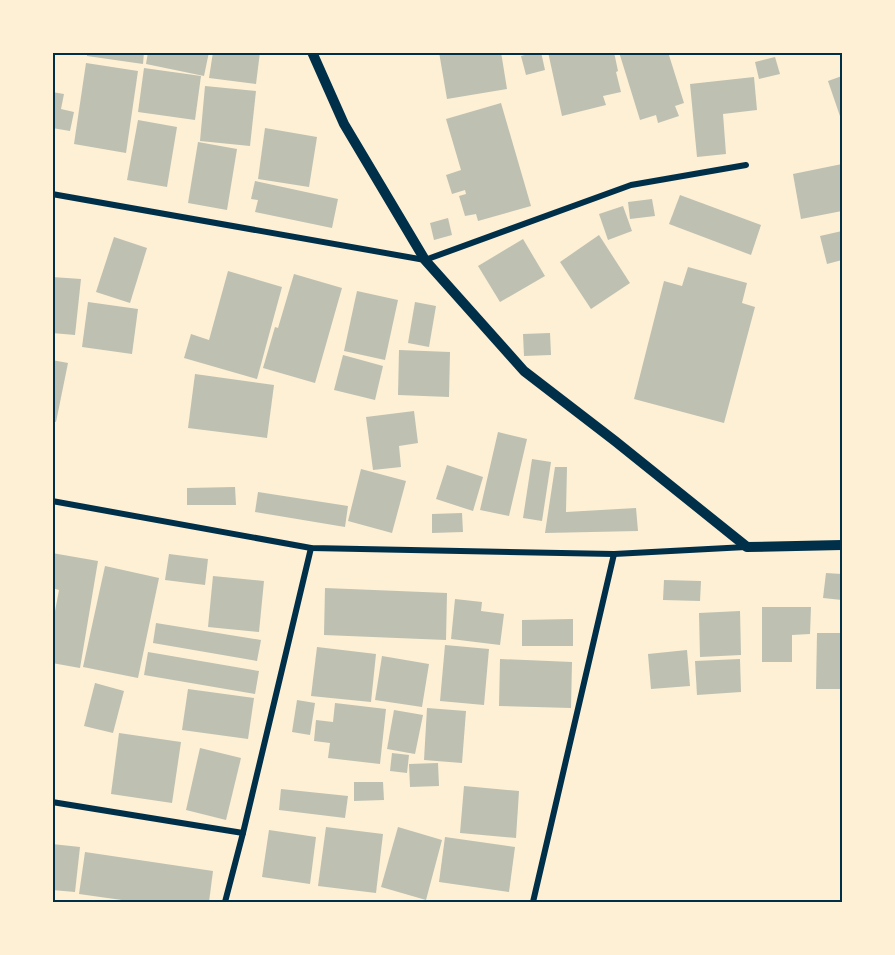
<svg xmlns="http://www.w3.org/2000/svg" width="895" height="955" viewBox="0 0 895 955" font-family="'Varela Round',sans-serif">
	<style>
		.building { fill: #bec0b2 }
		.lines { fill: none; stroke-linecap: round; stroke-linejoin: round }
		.minor { stroke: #003049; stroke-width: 6 }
		.tertiary { stroke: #003049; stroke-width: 10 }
		.neatline { fill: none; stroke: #003049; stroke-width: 2 }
	</style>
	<rect width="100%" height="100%" fill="#fdf0d5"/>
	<g class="building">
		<path d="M87,52H144L143,64L87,56Z"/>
		<path d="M148,52H209L204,76L146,64Z"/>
		<path d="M213,52H260L256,84L209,78Z"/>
		<path d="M439,52H501L507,89L447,99Z"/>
		<path d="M536,52H541L545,70L526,75L521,56Z"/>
		<path d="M548,52H614L618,71L616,72L621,92L603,96L606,105L562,116Z"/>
		<path d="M619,52H668L684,103L675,106L679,116L658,123L656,115L640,120Z"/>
		<path d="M775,57L780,74L759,79L755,62Z"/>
		<path d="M86,63L138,71L126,153L74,144Z"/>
		<path d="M144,68L201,76L195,120L138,112Z"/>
		<path d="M842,76V122L828,81Z"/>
		<path d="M754,77L757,110L723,114L726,154L697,157L690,84Z"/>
		<path d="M205,86L256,91L250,146L200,141Z"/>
		<path d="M52,92L64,94L61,109L74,112L70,131L52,128Z"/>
		<path d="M501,103L531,206L478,221L476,214L465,216L459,196L466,194L465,190L452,194L446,175L461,170L446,119Z"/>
		<path d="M138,120L177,127L167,187L127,180Z"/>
		<path d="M265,128L317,137L309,187L258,179Z"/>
		<path d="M198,142L237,149L227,210L188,203Z"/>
		<path d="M842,164V211L801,219L793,174Z"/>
		<path d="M255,181L338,199L332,228L255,212L258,200L251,199Z"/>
		<path d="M680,195L761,225L751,255L669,224Z"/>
		<path d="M652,199L655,216L630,219L628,202Z"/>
		<path d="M623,206L632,231L608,240L599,214Z"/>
		<path d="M448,218L452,235L434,240L430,223Z"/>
		<path d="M842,231V260L827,264L820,236Z"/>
		<path d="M599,235L630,283L591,309L560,262Z"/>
		<path d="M114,237L147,248L130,303L96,292Z"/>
		<path d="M523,239L545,276L500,302L478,266Z"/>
		<path d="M688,267L747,283L742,303L755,307L724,423L634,399L664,281L682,286Z"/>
		<path d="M228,271L282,287L257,379L184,358L191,334L209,340Z"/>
		<path d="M294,274L342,288L315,383L263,368L275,327L278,328Z"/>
		<path d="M52,277L81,279L75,335L52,333Z"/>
		<path d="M357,291L398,300L385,360L344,351Z"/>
		<path d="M88,302L138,309L132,354L82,347Z"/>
		<path d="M415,302L436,306L429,347L408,343Z"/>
		<path d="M550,333L551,355L524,356L523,334Z"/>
		<path d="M399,350L450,352L449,397L398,395Z"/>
		<path d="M343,355L383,366L375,400L334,390Z"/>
		<path d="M52,360L68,363L56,422L52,421Z"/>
		<path d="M195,374L274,385L267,438L188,428Z"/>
		<path d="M414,411L418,443L399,446L401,467L373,470L366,417Z"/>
		<path d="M498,432L527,439L509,516L480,510Z"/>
		<path d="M532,459L551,462L542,521L523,518Z"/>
		<path d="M447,465L483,477L473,511L436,499Z"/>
		<path d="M555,467H567L566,512L636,508L638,531L545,533Z"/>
		<path d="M361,469L406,481L392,533L348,521Z"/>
		<path d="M235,487L236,505H187V488Z"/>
		<path d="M258,492L348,506L345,527L255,512Z"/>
		<path d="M462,513L463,532L432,533V514Z"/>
		<path d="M52,553L98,561L80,668L52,663V627L59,590L52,588Z"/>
		<path d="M169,554L208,559L205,585L165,580Z"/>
		<path d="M105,566L159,578L138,678L83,667Z"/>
		<path d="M826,573L842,574V600L823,598Z"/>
		<path d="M213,576L264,581L259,632L208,627Z"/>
		<path d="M664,580L701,581L700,601L663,600Z"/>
		<path d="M325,588L447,593L446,640L324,635Z"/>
		<path d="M455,599L482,602L481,611L504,614L500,645L451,639Z"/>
		<path d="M762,607H811L810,634L792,635V662H762Z"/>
		<path d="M740,611L741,655L700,657L699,613Z"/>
		<path d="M573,619V646H522V620Z"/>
		<path d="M156,623L261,640L257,661L153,643Z"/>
		<path d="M817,633H842V689H816Z"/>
		<path d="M445,645L489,649L484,705L440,701Z"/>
		<path d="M317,647L376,654L371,702L311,696Z"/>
		<path d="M687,650L690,686L651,689L648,654Z"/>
		<path d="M148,652L259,671L255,694L144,675Z"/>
		<path d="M382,656L429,664L422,707L375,700Z"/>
		<path d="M500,659L572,662L571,708L499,706Z"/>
		<path d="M740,659L741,692L697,695L695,661Z"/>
		<path d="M95,683L124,691L113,733L84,726Z"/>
		<path d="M188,689L254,698L248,739L182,730Z"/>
		<path d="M297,700L315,703L310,735L292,732Z"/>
		<path d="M335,703L386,709L380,764L328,758L330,743L314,741L316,720L333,722Z"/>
		<path d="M427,708L466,711L462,763L424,760Z"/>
		<path d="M394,710L423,715L415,754L387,749Z"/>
		<path d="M119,733L181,742L172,803L111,794Z"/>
		<path d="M200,748L241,758L226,820L186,810Z"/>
		<path d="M392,753L409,755L407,773L390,771Z"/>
		<path d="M438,763L439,786L410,787L409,764Z"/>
		<path d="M354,782H383L384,800L354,801Z"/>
		<path d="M464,786L519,791L516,838L460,833Z"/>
		<path d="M281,789L348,796L345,818L279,810Z"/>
		<path d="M326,827L383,834L376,893L318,886Z"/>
		<path d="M398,827L442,840L426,900L381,887Z"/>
		<path d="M269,830L316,837L310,884L262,877Z"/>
		<path d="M445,837L515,847L509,892L439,882Z"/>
		<path d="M52,844L80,847L75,892L52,890Z"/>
		<path d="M85,852L213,871L209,902H136L79,894Z"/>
	</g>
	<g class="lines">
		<g class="minor">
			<path d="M52,194L425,260L631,185L746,165"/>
			<path d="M52,501L311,548L614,554L746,547"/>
			<path d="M52,802L243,833"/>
			<path d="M225,902L243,833L311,548"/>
			<path d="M533,902L614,554"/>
		</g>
		<path class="tertiary" d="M312,52L344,124L425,260L524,371L615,441L747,547L842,545"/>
	</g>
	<rect width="895" height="955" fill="none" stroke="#fdf0d5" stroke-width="108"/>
	<rect x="54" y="54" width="787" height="847" class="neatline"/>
</svg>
